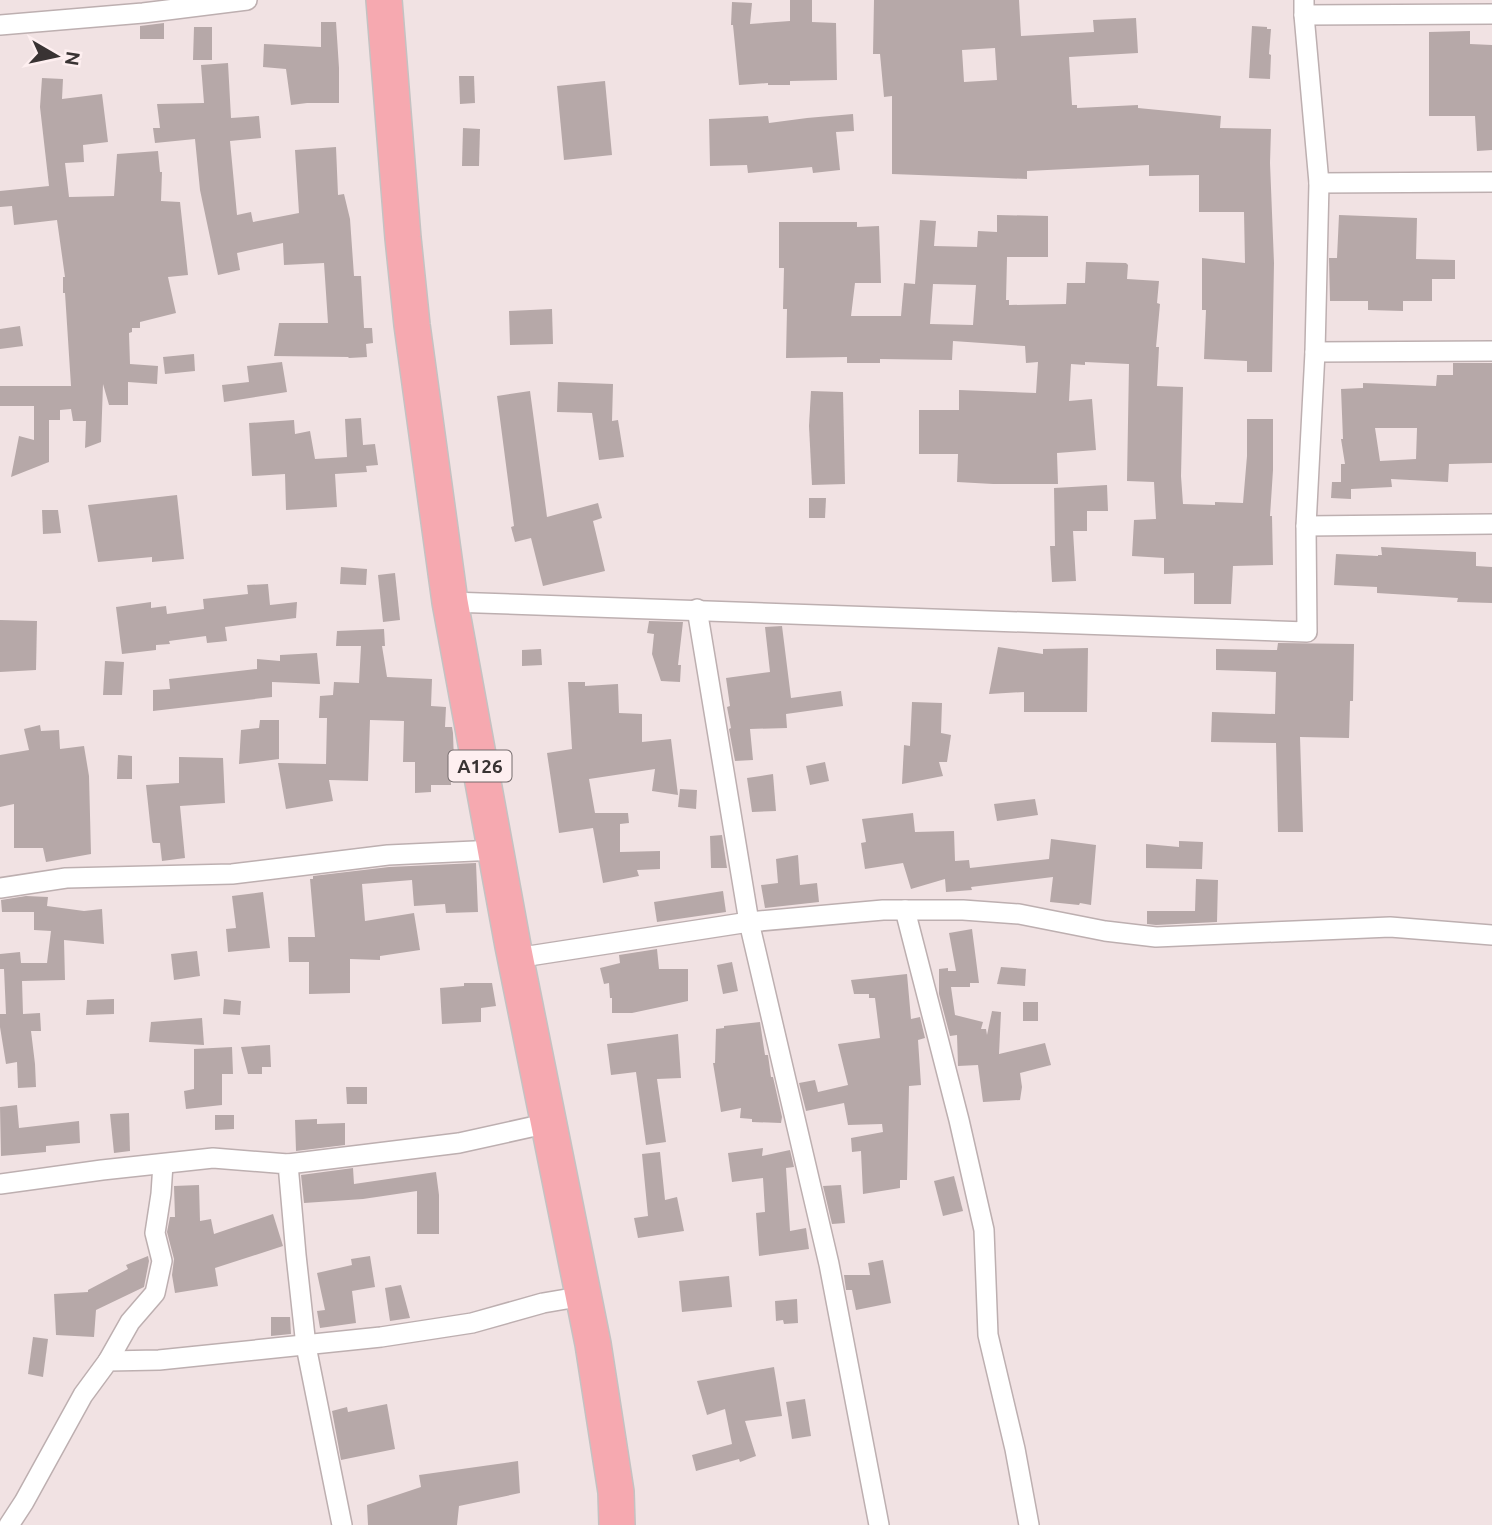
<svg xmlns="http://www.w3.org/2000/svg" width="1492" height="1525" viewBox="0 0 1492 1525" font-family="Ubuntu,sans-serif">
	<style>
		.building { fill: #b6a8a8; fill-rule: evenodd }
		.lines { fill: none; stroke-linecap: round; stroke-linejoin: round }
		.street-casing { stroke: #bdafb0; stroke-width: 22 }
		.highway-casing { stroke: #c4c2c2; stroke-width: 38 }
		.street { stroke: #fff; stroke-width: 19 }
		.highway { stroke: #f6a9b0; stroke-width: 35 }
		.labels { text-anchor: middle; stroke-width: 6; stroke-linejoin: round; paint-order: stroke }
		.shield { fill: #feeff0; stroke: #746b6c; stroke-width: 2 }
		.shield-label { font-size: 19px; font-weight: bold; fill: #393333 }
	</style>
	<rect width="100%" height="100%" fill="#f1e2e3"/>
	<g class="building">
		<path d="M790,0H812V22L836,23L837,80L790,81V85H768V83L739,85L733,25H731L732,2L752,3L750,24L790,21Z"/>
		<path d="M874,0H1019L1021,36L1094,32L1093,20L1136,18L1138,53L1069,57L1072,105H1077V108L1138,105V108L1221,116L1220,128L1271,129L1270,163L1274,263L1272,372H1247V361L1204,359L1206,310H1202V258L1245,263L1244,212H1199V175L1149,176V165L1027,171V179L892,174V96L884,97L880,54H873ZM995,48L997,80L964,82L962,50Z"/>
		<path d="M321,22H336L339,68V103H307L291,105L286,69L263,67L264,44L321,47Z"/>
		<path d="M164,23V39H140V26Z"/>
		<path d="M1252,26L1267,27V29H1271L1269,54L1271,55L1270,79L1249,78Z"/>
		<path d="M194,27H212V60H193Z"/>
		<path d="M1470,31V44L1492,45V150L1477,151L1475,116H1429V32Z"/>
		<path d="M228,63L231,118L259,116L261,138L230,141L237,215L251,212L253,222L299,213L295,150L336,147L338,195L344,194L350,219L354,276H361L364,328H372L373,343L366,344L367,357L349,358L348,357L274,356L279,323H328L324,263L284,265L283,243L237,253L240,270L218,275L200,190L195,139L155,143L153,128H160L157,104L204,103L201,65Z"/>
		<path d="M459,76H474L475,103L460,104Z"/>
		<path d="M42,78L63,79L62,99L102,94L108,142L83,145L84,162L65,163L69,197L114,196L117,154L158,151L160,172H162L161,201L180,202L188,275L168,277L176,313L140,322V328H132V332L129,333L130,364L158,366L157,384L128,382V405H109L103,384L101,442L85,448L86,421H73L71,409L60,410V420H49V462L11,477L19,436L34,440V406H0V386H71L65,293H63V277H65L57,220L14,225L12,206L0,207V191L49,186L40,107Z"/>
		<path d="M605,81L612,155L564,160L557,86Z"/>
		<path d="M853,114L854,131L836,132L840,170L813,173L812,167L748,173L747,165L710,166L709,119L768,116L769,123L807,118Z"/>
		<path d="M463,128L480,129L479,166H462Z"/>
		<path d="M997,215L1048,216V257H1007L1006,300H1009V305L1066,304L1067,283H1085L1086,262L1126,263L1128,265L1127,279L1159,281L1157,303L1160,304L1156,347H1159L1157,386L1183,387L1181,476L1183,504L1215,505V502L1243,503L1247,456V419H1273V470L1270,516H1272L1273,565L1233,566L1231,604H1194V573L1164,574V558L1132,556L1134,520L1156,519L1154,482L1127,481L1129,364L1085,362V365L1071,364L1069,401L1092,399L1096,450L1057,453L1058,484H993L957,482L958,454H919V410H959V390L1036,393L1038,362L1026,363L1025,346L953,341L952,360L880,359V363H847V357L786,358L787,309H783L784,268H779V222H857V227L879,226L881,283H855L851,316H901L904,283L915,284L920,220L936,221L934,246L977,247L978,231L997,232ZM933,284L976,285L973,325L930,324Z"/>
		<path d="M1339,215L1417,218L1416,259L1455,260V279H1432V301H1403V311L1368,310V301H1330L1329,258H1337Z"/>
		<path d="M552,309L553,344L510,345L509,311Z"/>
		<path d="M20,326L23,346L0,349V329Z"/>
		<path d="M194,354L195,371L165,374L163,357Z"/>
		<path d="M282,362L287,392L224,402L222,385L249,382L247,366Z"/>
		<path d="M1453,363H1492V463L1449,464L1448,482L1391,479L1392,487L1351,489V499L1331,498L1332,482H1341V464H1345L1341,439H1343L1341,389L1363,388V383L1436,386L1437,375H1453ZM1375,428H1417L1416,459L1380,461Z"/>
		<path d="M558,382L613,384L612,421L618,420L624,457L599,460L592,413L557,412Z"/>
		<path d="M530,391L547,517L598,503L602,518L593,521L605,571L543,586L531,538L515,542L511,527L514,526L497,396Z"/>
		<path d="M811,391L843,392L845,484L812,485L809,426Z"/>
		<path d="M361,418L363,445L375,444L378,465L366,466L367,472L335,474L337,507L286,510L285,474L252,476L249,423L294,420L295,434L310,431L315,459L347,457L345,419Z"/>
		<path d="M1107,485L1108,511H1087V531H1073L1076,581L1052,582L1050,546H1055L1054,488Z"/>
		<path d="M177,495L184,559L152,562V557L98,562L88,505Z"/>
		<path d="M809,498H826L825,518H809Z"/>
		<path d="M42,510H58L61,533L43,534Z"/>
		<path d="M1381,547L1476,552V566L1492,567V603L1457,602L1458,598L1377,593V587L1334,585L1336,554L1378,556V555H1382Z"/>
		<path d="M341,567L367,569L366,585L340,584Z"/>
		<path d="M395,573L400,620L383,622L378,575Z"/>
		<path d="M268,584L270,605L297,602L296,618L225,627L227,641L207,643L206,636L169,641L170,644L156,645V650L122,654L116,607L151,602V608L166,606L167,614L204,609L203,599L248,594L247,585Z"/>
		<path d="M0,620L37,621L36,670L0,672Z"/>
		<path d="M649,621L683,622L678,665H681L680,682L661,681L652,654L654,634L647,633Z"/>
		<path d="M782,626L791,698L841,691L843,706L786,714L787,728L750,729L753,760L735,761L729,729L731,728L727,707L730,706L726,678L770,672L765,627Z"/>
		<path d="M384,629L385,646H382L387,677L432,679L431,706L446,707L445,727H452L453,733L454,763H450L451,785H431V792L415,793V762H403L404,721L370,720L368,781L329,780L333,801L286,809L278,763L326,764L327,718H319L320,696L333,695L334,682L359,683L361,646H336L337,631Z"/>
		<path d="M1278,643L1354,644L1353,701H1350L1349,738L1300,737L1303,832H1278L1276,743L1211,742L1212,712L1275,714L1276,672L1216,670V649L1277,650Z"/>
		<path d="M998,647L1043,654V649L1088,648L1087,712H1024V692L989,694Z"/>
		<path d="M541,649L542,665L522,666V650Z"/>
		<path d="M317,653L320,684L272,682V697L153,711V690L170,689L169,679L257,669V659L280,661V655Z"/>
		<path d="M105,661L124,662L122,695H103Z"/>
		<path d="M568,682H585V686L618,684L619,713L642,714V742L671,739L678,795L652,791L655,769L589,779L595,813H628L629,823L620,824V852L660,851V869L637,870L639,876L603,883L593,828L559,833L547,753L572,749Z"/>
		<path d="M912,702L942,703L941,733L951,735L947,762H939L943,776L902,784L904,745L910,746Z"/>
		<path d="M260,720H279V759L239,764L241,730L259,728Z"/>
		<path d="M40,725L41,731L59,730L60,749L84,746L89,776L91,854L46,862L43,848H14V804L0,807V755L29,750L24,729Z"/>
		<path d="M118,755L132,756V779H117Z"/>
		<path d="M179,757L223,758L225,803L180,806L185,858L162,861L160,843H153L152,841L146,785L179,783Z"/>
		<path d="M825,762L829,781L810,785L806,766Z"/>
		<path d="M773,774L776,811L752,812L747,778Z"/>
		<path d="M680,789L697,790L696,809L678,807Z"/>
		<path d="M1035,799L1038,815L997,821L994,804Z"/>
		<path d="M913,813L915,832L954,831L955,861L969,860L970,868L1049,859L1051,839L1096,845L1091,905L1080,903L1079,905L1050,902L1053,877L971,887L972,890L946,892L945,879L911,889L903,863L865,869L861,843L866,842L862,819Z"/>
		<path d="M722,835L727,868H711L710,836Z"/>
		<path d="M1179,841L1203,842L1202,869L1146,868V844L1179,847Z"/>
		<path d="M798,855L800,885L817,883L819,902L765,908L761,885L778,883L776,859Z"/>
		<path d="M476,863L478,912L446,913L445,904L414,906L412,880L362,884L365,921L414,913L420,950L380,956V960L350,959V993L309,994V962H289L288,937H315L310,879H313V876L389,867Z"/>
		<path d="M1196,879L1218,880L1217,922L1156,925L1147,924V911H1195Z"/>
		<path d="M723,891L726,912L657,922L654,902Z"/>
		<path d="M263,892L270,948L228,952L226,929L236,928L232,896Z"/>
		<path d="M26,896L48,897L47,906L84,911L102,909L104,944L64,940L65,980L22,981L23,1014L40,1013L41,1031H31L35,1064L36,1087L18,1088L17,1062L6,1064L0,1027V1014H6L4,969H0V954L20,952L21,963H47L51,931L34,930V912H2L1,900Z"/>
		<path d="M972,929L979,983H970V987H951L955,1015L983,1022L981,1029H986L987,1035L992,1011L1001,1012L999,1054L1045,1043L1051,1065L1020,1073L1022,1087L1020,1100L983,1102L978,1065L958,1066L957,1035L950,1036L939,994V969L948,968V971H956L949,933Z"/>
		<path d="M657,949L659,969H688V1001L632,1013H612V998H610L609,983L604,984L600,968L620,963L619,955Z"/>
		<path d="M197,951L200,976L174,980L171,954Z"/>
		<path d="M732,962L738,991L723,994L717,965Z"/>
		<path d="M1001,967L1026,969L1025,986L997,984Z"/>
		<path d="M907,974L911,1019L920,1017L925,1038L918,1040L921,1085L909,1086L907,1180H900V1188L863,1194L861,1151L852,1152L851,1138L883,1132L882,1124L848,1125L844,1103L806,1111L799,1083L815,1080L818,1092L848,1085L838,1044L880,1038L875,998H869V994H854L851,980Z"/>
		<path d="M464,983H492L496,1006L481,1008V1022L442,1024L440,988L464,986Z"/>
		<path d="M114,999V1014L86,1015L87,1000Z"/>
		<path d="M224,999L241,1001L240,1015L223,1014Z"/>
		<rect x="1023" y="1002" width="15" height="19"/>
		<path d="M202,1018L204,1045L149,1042L151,1022Z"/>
		<path d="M760,1022L765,1055H768L771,1077H773L782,1117L781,1123L752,1122V1119L740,1118L741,1108L721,1112L713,1063H715L716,1029L724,1028V1026Z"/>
		<path d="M678,1034L681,1078L657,1079L666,1142L646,1145L636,1072L611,1075L607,1044Z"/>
		<path d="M270,1045L271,1067H262V1074H248L241,1047Z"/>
		<path d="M232,1047L233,1074H222V1105L186,1109L184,1091L194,1089V1049Z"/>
		<path d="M346,1087H367V1104H347Z"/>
		<path d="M17,1105L19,1128L79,1121L80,1143L46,1146V1152L1,1156L0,1107Z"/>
		<path d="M129,1113L130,1151L114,1153L110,1114Z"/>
		<path d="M215,1115H234V1129L215,1130Z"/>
		<path d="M317,1119V1124L345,1123V1145L296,1151L295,1120Z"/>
		<path d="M763,1148L762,1156L790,1150L794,1167L786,1168L790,1231L806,1228L809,1249L759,1256L756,1213L765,1212L763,1178L732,1182L728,1153Z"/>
		<path d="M660,1152L665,1200L677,1197L684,1231L638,1238L634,1218L648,1216L642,1154Z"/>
		<path d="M353,1168L354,1184L436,1172L439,1195V1234H417V1191L363,1199L304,1203L301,1175Z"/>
		<path d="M954,1176L963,1211L943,1216L934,1181Z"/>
		<path d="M199,1185L200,1221L211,1219L214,1234L273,1214L283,1246L215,1268L218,1286L175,1293L172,1275L174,1259L167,1232L170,1217H175L174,1186Z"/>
		<path d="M841,1185L845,1223L832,1224L823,1186Z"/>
		<path d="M148,1256L149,1261L144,1287L96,1310L94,1337L56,1335L54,1294L88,1292V1290L128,1269L126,1265Z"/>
		<path d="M370,1256L375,1287L352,1291L356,1323L320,1328L317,1311L325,1310L317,1273L352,1265L351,1259Z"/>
		<path d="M883,1260L891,1303L856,1310L852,1290H846L844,1275H870L868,1263Z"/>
		<path d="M729,1276L732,1307L682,1312L679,1281Z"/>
		<path d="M401,1285L410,1318L390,1321L385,1288Z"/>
		<path d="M797,1299L798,1323L784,1324L783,1320L776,1321L775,1301Z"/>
		<path d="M271,1317H290L291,1334L271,1336Z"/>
		<path d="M33,1337L48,1339L43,1377L28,1374Z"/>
		<path d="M774,1367L782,1416L745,1421L756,1456L740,1462L739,1459L696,1471L692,1455L732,1444L725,1409L707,1415L697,1381Z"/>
		<path d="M805,1399L811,1436L792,1439L786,1402Z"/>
		<path d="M387,1404L395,1449L341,1460L332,1411L347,1407L348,1412Z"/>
		<path d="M518,1461L520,1493L459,1506L457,1525H368L367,1505L421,1487L419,1475Z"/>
	</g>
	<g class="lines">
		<g class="street-casing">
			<g id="street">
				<path d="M1304,15L1492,14"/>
				<path d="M0,25L143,13L247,0"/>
				<path d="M1319,183L1492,182"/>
				<path d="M1315,352L1492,351"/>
				<path d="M1306,526L1492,524"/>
				<path d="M450,602L1307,632L1306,526L1315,352L1319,183L1304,15V0"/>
				<path d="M697,609L749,922L829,1264L879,1525"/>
				<path d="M0,888L66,878L232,874L388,855L496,850"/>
				<path d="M905,910L959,1120L984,1230L988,1335L1015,1449L1029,1525"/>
				<path d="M516,958L749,922L883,910H963L1019,914L1105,931L1156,937L1390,927L1492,935"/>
				<path d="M288,1164L459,1143L549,1123"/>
				<path d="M0,1184L102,1170L213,1158L288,1164L296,1255L306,1346L342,1525"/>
				<path d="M108,1361L130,1322L155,1293L162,1261L155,1233L161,1194L163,1164"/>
				<path d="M9,1525L24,1502L83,1395L108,1361L159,1360L381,1337L472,1323L543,1303L584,1296"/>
			</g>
		</g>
		<g class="highway-casing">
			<path id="highway" d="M384,0L403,238L412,325L450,602L513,946L593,1344L616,1492L617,1525"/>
		</g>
		<use href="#street" class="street"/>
		<use href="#highway" class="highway"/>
	</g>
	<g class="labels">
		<rect class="shield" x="448.5" y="750.5" width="63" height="31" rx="5"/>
		<g class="shield-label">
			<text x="480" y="773">A126</text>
		</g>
	</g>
	<g transform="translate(56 56) rotate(99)" stroke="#feeff0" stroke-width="5" paint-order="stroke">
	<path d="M0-5L12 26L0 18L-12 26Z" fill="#393333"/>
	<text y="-10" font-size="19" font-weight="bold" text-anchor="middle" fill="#393333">N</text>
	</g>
</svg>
